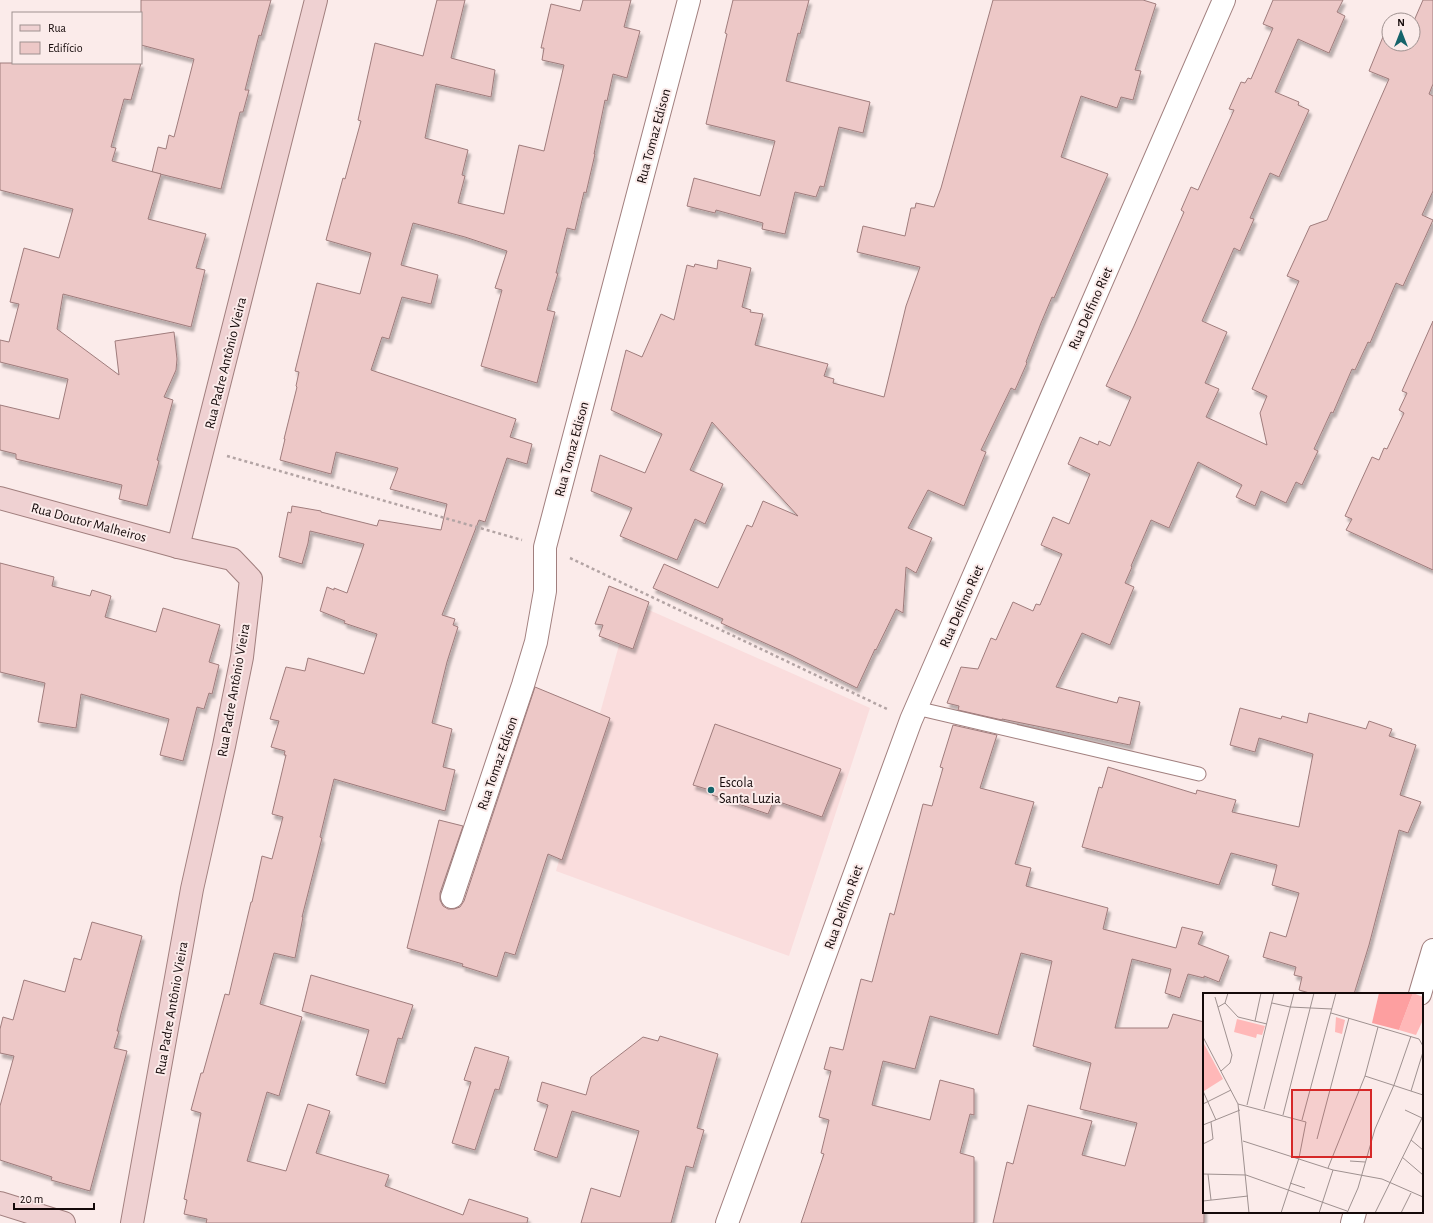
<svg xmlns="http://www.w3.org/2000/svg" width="1433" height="1223" viewBox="0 0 1433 1223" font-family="'Alegreya Sans',sans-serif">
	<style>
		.built { fill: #fadddd }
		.building { fill: #edc8c7; stroke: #9f7c7c; filter: url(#shadow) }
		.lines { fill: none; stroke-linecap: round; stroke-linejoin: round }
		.lane-casing { stroke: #a17f7e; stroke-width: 15 }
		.street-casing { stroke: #a17f7e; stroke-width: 24 }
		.secondary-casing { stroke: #a17f7e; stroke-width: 24 }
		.path { stroke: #b3a4a4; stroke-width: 2.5; stroke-dasharray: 3 3; stroke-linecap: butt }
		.lane { stroke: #fff; stroke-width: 13 }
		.street { stroke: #fff; stroke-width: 22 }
		.secondary { stroke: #efd1d2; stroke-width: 22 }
		.poi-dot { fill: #15636a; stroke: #fbebea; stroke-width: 1.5 }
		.labels { text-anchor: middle; stroke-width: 4; stroke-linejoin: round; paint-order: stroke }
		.street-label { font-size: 14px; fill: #140909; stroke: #fbebea }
		.poi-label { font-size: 14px; fill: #140909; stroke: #fbebea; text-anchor: start }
		.inset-road { fill: none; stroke: #9f9190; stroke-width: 1 }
		.view { fill: #d62828; fill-opacity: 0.15; stroke: #d62828; stroke-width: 2 }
		.inset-edge { fill: none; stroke: #140909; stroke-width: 2 }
	</style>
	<defs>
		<filter id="shadow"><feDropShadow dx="2.5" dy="4.5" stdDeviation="1" flood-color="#0004"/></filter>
	</defs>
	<rect width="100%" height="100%" fill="#fbebea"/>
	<path class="built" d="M631,602L870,708L789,956L556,871Z"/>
	<g class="building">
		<path d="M141,0H271L261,36L259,35L245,90H249L243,112H240L221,189L152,172L158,147L166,149L169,135L174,137L194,59L141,45Z"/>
		<path d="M437,0H465L451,58L495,70L491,97L436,84L425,138L468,150L462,175L465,176L458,203L504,214L519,145L544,151L564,65L542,60L544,48H541L551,4L580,11L583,0H631L624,27L640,31L627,78L613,74L607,101L605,100L594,154H595L586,193L584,192L575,230L567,228L556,273H558L547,310L555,312L537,383L481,366L502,290L495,288L507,251L465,237L413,223L401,265L438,275L431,304L402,297L389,339L382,337L371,370L516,419L510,437L532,444L527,464L507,458L485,522L479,520L442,615L455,619L453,625L458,627L447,662L432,723L452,729L443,767L455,770L445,811L334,779L320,837L322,838L302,917H303L295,958L274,953L260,1004L302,1017L279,1096L267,1092L247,1161L286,1171L308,1104L330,1111L316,1153L389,1175L385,1186L463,1215L469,1199L528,1218L527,1223H206L207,1219L184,1214L187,1200L184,1199L201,1113L191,1110L201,1073H203L225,994L229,995L251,902H252L262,856L272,859L283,817L272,814L286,755H284L285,751L271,747L279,721L270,719L286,667L305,671L308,658L364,674L377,634L344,623L345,621L320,611L327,587L334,590V588L347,593L364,544L310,531L308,543L302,564L279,557L288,512L291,513L292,506L321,511V512L377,526L379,520L441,530L447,504L390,489L398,468L336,452L331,474L280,460L285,439H284L297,387L296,386L299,372L295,371L317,283L360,294L371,253L326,240L343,178L345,179L361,121L358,120L375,43L423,56Z"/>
		<path d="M733,0H809L800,34L798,33L786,81L870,102L863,133L839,127L824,187L820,186L816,197L795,192L785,234L762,229L763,223L716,210L715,213L687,206L694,178L760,196L775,141L706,124L727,34L725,33Z"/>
		<path d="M993,0H1143L1156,4L1135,70L1141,71L1133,100L1121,97L1117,108L1081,96L1061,157L1108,174L1054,298L1052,297L1041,323L1026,362L1027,363L1015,390L1011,388L981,450L986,452L964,506L928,490L908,528L932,538L916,573L906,567L903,613L896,609L876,650L875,649L857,688L791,655L721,623L723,619L653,588L664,564L718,588L747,525L752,527L763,501L798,516L712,422L690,470L723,484L705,524L695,519L677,560L620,536L632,508L591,491L600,455L645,473L662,434L611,410L626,350L642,357L661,314L674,320L687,265L694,267L695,264L717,269L718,260L751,268L742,307L751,310L750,312L763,314L755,345L828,364L824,376L834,379L833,383L884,397L906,306L920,267L857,252L863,226L905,236L911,208H915L916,203L934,207L941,188Z"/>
		<path d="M1273,0H1343L1337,12L1345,16L1329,53L1298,39L1275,92L1299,102L1298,105L1309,110L1279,177L1270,173L1250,218L1254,219L1240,251L1234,248L1202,321L1227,332L1205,383L1219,389L1206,417L1267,445L1260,413L1267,396L1252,389L1299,281L1287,276L1310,226L1327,220L1389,79L1369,71L1387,27L1389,28V44H1413V23L1423,0H1433V84L1429,94L1433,96V191L1422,215L1433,220L1403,286L1396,283L1370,343L1368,342L1355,370L1352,369L1333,413L1331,412L1314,449L1318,451L1302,485L1296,482L1286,503L1261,491L1255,506L1236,497L1242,485L1198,462L1169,528L1151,520L1131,566L1132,567L1125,583L1134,587L1110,645L1082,633L1056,687L1117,703L1119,697L1140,702L1130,745L1002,719V720L958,710L959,706L947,703L961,667L978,669L991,638L996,640L1013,602L1033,611L1036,604L1040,605L1062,554L1041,545L1053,517L1069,524L1090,474L1068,464L1080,437L1098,445L1099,441L1110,446L1131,397L1106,386L1134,326L1184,212L1181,210L1191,187L1198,190L1234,110L1229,109L1241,82L1245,83L1248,78L1251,79L1273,28L1263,24Z"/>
		<path d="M0,63H141L131,100L124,99L111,147L116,148L112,161L161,174L148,219L206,234L196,268L205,270L191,327L63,294L57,329L119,375L115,341L174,332L177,359L176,370L164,397L173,400L157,460L159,461L147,506L119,499L122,485L16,459V454L0,450V405L59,419L68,379L0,362V340L9,342L19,304L10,302L24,248L59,258L73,209L0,190Z"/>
		<path d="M1433,321V570L1346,530L1352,519L1345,516L1372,457L1379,460L1384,448L1387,449L1404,413L1399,410L1407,393L1402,391Z"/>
		<path d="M0,563L54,577L52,586L90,596L92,590L111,596L105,617L156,632L163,608L220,625L209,662L219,665L212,694L209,693L204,709L197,707L183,761L160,755L169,719L81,694L76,728L38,722L45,683L0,672Z"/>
		<path d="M609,586L649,602L633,649L599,636L603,625L595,624Z"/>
		<path d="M535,687L610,718L562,860L548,854L515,955L505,952L497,977L462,966L463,964L407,948L439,820L463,826L440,893V900L443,906L448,909H454L460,907L464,901Z"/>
		<path d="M1240,708L1281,719L1282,716L1307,723L1309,713L1366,729L1369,721L1392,729L1389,736L1416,745L1400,795L1421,802L1408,833L1399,830L1369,945L1354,994H1313L1299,990L1302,977L1294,975L1296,967L1263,957L1270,932L1286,937L1299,893L1272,885L1277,865L1231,853L1219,885L1082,847L1099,787L1102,788L1108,767L1196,794L1197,790L1236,800L1232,812L1299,827L1313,754L1259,738L1255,752L1230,745Z"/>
		<path d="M715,724L841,769L822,817L774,800L768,814L712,795L713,791L693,785Z"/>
		<path d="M953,725L997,735L980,788L1034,802L1015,864L1031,868L1026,886L1108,908L1103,929L1176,948L1182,927L1203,932L1198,944L1229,956L1219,982L1204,976V978L1188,974L1180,998L1165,993L1171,969L1132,959L1115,1028H1168L1173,1014L1204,1022V1223H993L1007,1162L1013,1164L1028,1105L1092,1121L1082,1155L1125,1166L1137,1123L1080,1109L1091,1063L1033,1046L1052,961L1021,953L998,1035L930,1016L915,1069L883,1061L872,1105L930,1120L940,1080L974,1089V1115L970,1114L960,1153L974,1157V1223H801L824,1154L821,1153L829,1120L819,1117L831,1071L824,1069L830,1047L843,1050L861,979L872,982L890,913L894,915L923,804L932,806L943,768L940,767Z"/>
		<path d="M92,922L142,936L121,1014L117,1031H119L114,1048L127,1051L90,1191L51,1180L52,1177L0,1160V1106L14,1056L0,1053V1029L3,1017L13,1020L24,980L65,992L74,958L81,960Z"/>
		<path d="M311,975L413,1005L402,1039L398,1038L385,1084L356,1075L369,1030L302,1011Z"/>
		<path d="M660,1036L718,1054L697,1128L704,1130L693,1168L686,1166L671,1223H581L591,1188L620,1197L639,1131L572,1111L557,1158L534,1150L548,1105L537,1101L542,1082L586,1095L591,1077L643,1037L658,1041Z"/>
		<path d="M475,1047L509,1057L499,1090L495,1089L475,1150L452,1143L471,1082L464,1080Z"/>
	</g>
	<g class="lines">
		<g class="lane-casing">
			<path id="lane" d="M916,708L1199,774"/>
		</g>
		<g class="street-casing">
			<g id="street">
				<path d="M452,897L523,685L536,642L545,591V547L689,0"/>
				<path d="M1420,994L1433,950"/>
				<path d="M727,1223L911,720L1224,0"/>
				<path d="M1352,1223L1355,1212"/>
			</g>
		</g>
		<g class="secondary-casing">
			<g id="secondary">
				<path d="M0,498L178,547L232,559L251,579L242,657L224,746L192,889L132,1223"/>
				<path d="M178,547L316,0"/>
				<path d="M0,1203L64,1223"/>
			</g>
		</g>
		<g class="path">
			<path d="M227,456L522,540"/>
			<path d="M570,558L889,710"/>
		</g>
		<use href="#lane" class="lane"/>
		<use href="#street" class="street"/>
		<use href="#secondary" class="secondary"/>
	</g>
	<circle class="poi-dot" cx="711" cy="790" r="4"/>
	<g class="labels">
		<g class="street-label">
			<text transform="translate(653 136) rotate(-75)" y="5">Rua Tomaz Edison</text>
			<text transform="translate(1090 308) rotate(-66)" y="5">Rua Delfino Riet</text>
			<text transform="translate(225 363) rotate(-76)" y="5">Rua Padre Antônio Vieira</text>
			<text transform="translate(571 449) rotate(-75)" y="5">Rua Tomaz Edison</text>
			<text transform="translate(89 522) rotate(15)" y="5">Rua Doutor Malheiros</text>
			<text transform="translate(961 606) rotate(-66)" y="5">Rua Delfino Riet</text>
			<text transform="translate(233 690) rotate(-80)" y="5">Rua Padre Antônio Vieira</text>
			<text transform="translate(497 763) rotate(-71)" y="5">Rua Tomaz Edison</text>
			<text transform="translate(843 907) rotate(-70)" y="5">Rua Delfino Riet</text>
			<text transform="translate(171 1008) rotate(-80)" y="5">Rua Padre Antônio Vieira</text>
		</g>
		<g class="poi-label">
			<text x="719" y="787">Escola<tspan x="719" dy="16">Santa Luzia</tspan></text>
		</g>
	</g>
	<g transform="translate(1203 993)">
		<rect width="220" height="220" fill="#fbebea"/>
		<path d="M210,0L220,4V27L213,42L196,37ZM133,24L142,27L139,41L132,39ZM34,26L62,33L59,42L54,41L53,45L31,39ZM0,49L20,86L1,98L0,94Z" fill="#ffb8b8"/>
		<path d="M176,0H210L196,37L169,30Z" fill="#fd9fa0"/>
		<path class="inset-road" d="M12,4L29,62L27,70L18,78M22,10L35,24L64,31M69,10L87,14L129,16M15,14L22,10L25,0M128,20L216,46L220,53M52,28L58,0M0,44L35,111L46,220M162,83L220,102M0,98L13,127M208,98L220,59M0,111L28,97M35,111L103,129L96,165L78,220M44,112L71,0M61,116L91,0M202,117L219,125M80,122L111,0M99,127L133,0M0,132L37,117M114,146L146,25M208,147L220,157M40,148L130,177L179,186L220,204M0,151L10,146L8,129M199,164L220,182M147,168L162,169M125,175L162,83L175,34M0,181L43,182L144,218M5,181L8,207M87,190L102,195M0,208L45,203M116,220L130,177M144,220L155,195L172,136L191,92L208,43M172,220L220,123M198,220L208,200"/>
		<path class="view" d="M89,97H168V164H89Z"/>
		<rect width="220" height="220" class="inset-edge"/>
	</g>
	<rect x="12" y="12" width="130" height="52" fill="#fbebea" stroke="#9f9190"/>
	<rect x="20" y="25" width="20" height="6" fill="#efd1d2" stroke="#9f9190"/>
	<text x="48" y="32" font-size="12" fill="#140909">Rua</text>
	<rect x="20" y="42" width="20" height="12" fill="#edc8c7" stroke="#9f9190"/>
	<text x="48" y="52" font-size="12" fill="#140909">Edifício</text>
	<g transform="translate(1401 32)"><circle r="19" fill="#fbebea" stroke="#9f9190"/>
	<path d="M0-3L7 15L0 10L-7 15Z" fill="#15636a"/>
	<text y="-6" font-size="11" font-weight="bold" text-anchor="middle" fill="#140909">N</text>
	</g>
	<path d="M14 1203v6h80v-6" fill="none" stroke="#140909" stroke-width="2"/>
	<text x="20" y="1203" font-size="12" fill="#140909" stroke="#fbebea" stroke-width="3" paint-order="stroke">20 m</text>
</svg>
